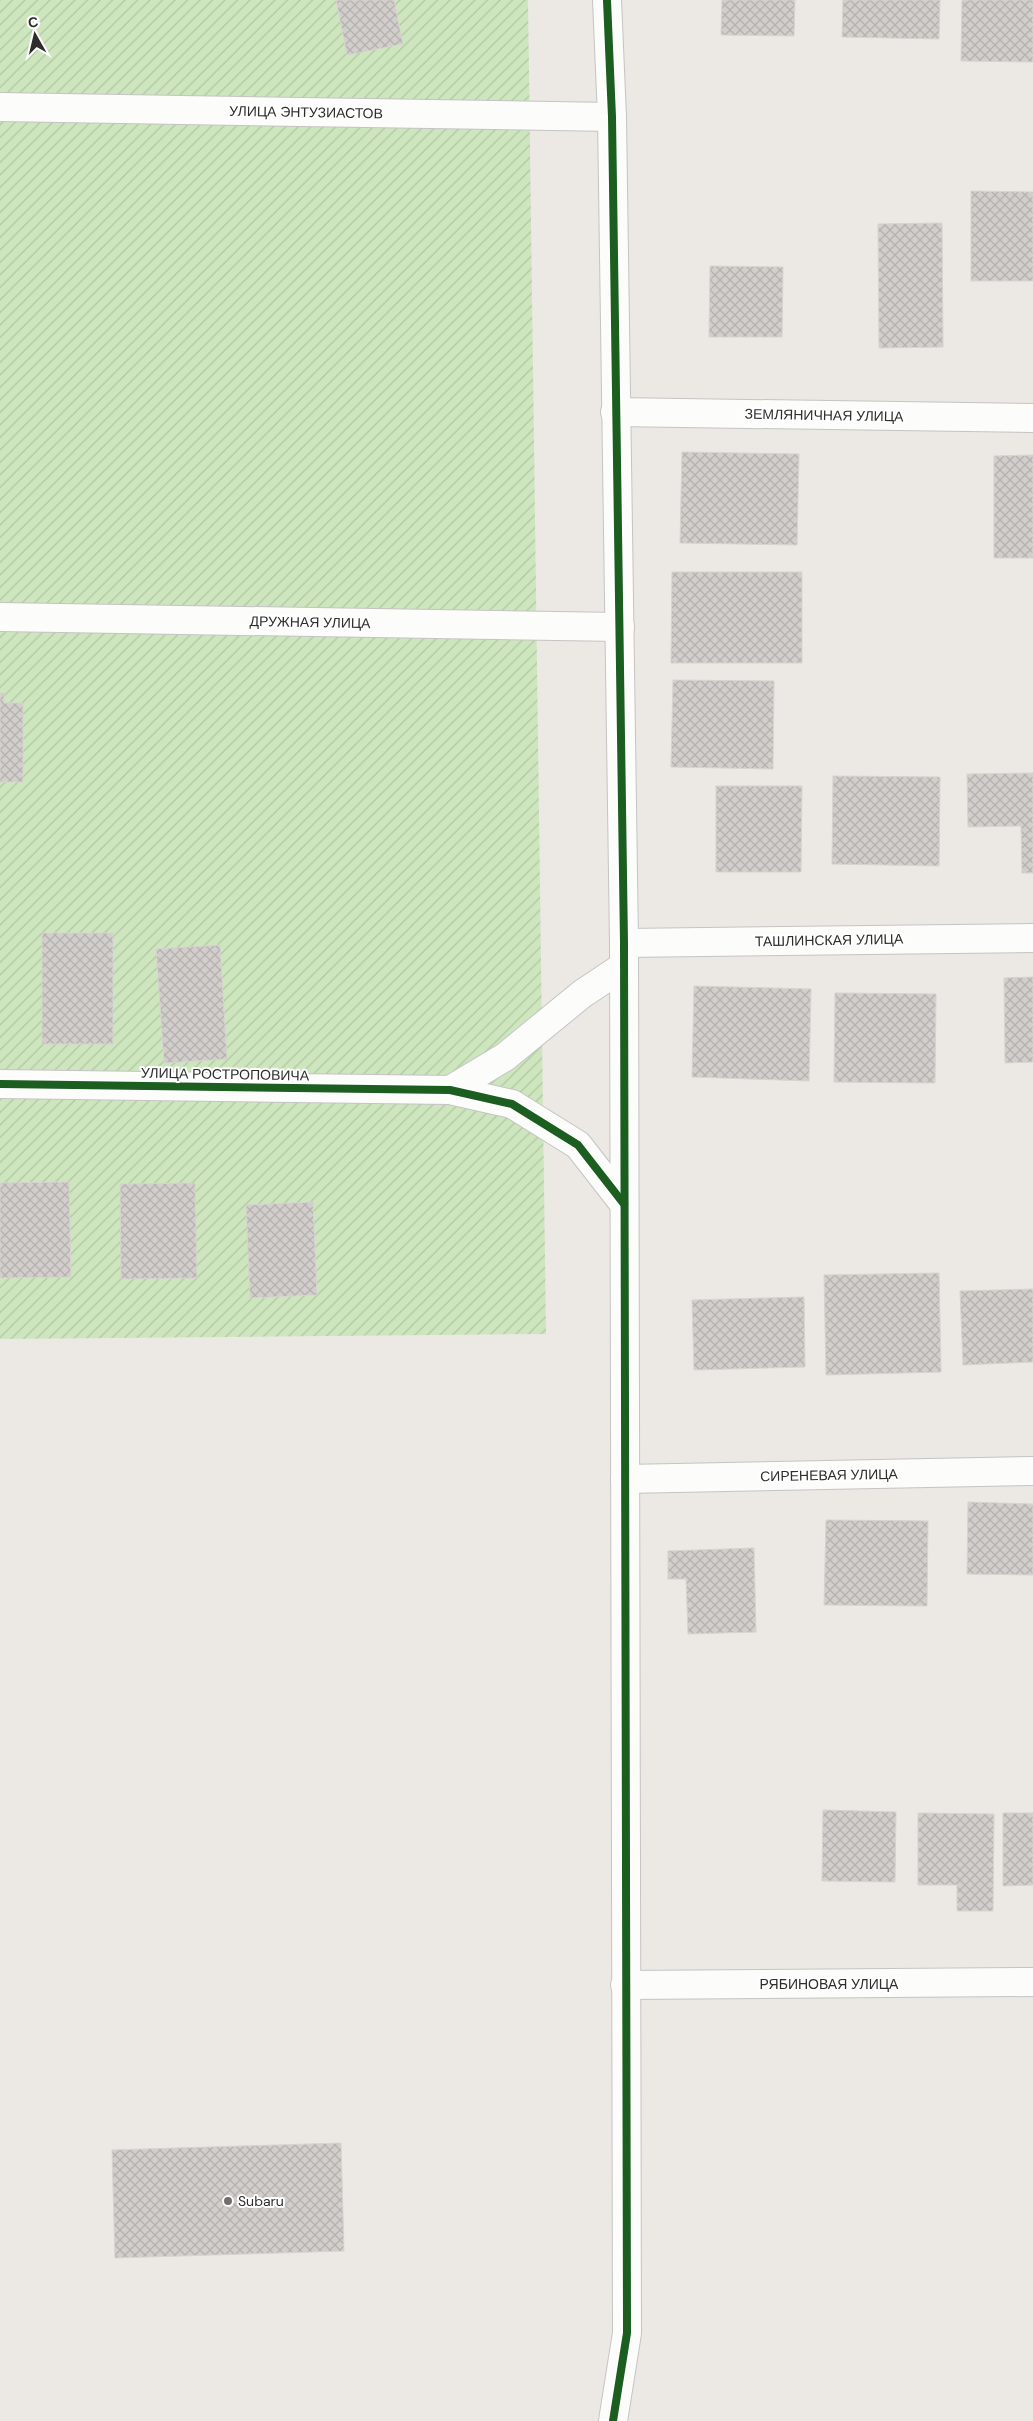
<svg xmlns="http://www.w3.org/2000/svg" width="1033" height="2421" viewBox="0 0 1033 2421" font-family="'DM Sans',sans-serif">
<defs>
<pattern id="garden-furrows" width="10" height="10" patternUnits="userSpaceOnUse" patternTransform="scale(1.25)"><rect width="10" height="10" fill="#cee6be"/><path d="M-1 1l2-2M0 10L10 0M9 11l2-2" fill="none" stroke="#b1c6a4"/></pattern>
<pattern id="building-cross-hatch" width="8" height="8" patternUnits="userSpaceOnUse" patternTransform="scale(1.25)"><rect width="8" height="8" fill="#d1cecb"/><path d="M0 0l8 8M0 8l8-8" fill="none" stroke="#b4b1af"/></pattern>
</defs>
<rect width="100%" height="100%" fill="#ece8e4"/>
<polygon fill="url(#garden-furrows)" points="0,0 528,0 546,1334 0,1339"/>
<g fill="url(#building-cross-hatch)" stroke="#d7d4d0">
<polygon points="336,0 394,0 403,44 347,55"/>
<polygon points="722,0 795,0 794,36 721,35"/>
<polygon points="843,0 940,0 939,39 842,37"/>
<polygon points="962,0 1033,0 1033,62 961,61"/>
<polygon points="971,191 1033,192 1033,281 971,281"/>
<polygon points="942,223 943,347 879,348 878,224"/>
<polygon points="710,266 783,267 782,337 709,337"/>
<polygon points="682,452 799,454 797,545 680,543"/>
<polygon points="1033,455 1033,558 994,558 994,456"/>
<polygon points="672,572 802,572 802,663 671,663"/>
<polygon points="673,680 774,681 773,769 671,767"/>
<polygon points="0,693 4,693 4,703 23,703 23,782 0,782"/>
<polygon points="1033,773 1033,873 1022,873 1021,826 968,827 967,774"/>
<polygon points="833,776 940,777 939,866 832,864"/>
<polygon points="716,786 802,786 801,872 716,872"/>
<rect x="42" y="933" width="71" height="111"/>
<polygon points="220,945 227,1059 164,1063 156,949"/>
<polygon points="1033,977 1033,1062 1005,1063 1004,978"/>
<polygon points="694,986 811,989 809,1081 692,1077"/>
<polygon points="835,993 936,994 935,1083 834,1082"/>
<polygon points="69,1182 71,1277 0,1278 0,1183"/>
<polygon points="195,1183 197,1278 121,1279 120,1184"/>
<polygon points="313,1202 317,1295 250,1298 246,1205"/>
<polygon points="939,1273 941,1372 826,1375 824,1275"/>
<polygon points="1033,1289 1033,1362 963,1365 960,1291"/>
<polygon points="804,1297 805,1367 694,1370 692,1300"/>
<polygon points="968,1502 1033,1504 1033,1575 967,1574"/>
<polygon points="826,1520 928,1521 927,1606 824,1605"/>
<polygon points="754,1548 756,1632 688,1634 686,1579 668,1579 668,1551"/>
<polygon points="823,1810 896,1812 895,1882 822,1881"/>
<polygon points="918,1813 994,1814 993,1911 957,1911 957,1885 918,1885"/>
<polygon points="1003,1813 1033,1813 1033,1885 1003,1886"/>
<polygon points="341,2143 344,2251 115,2258 112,2150"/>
</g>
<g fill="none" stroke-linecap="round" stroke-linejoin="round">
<g stroke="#c5c4c5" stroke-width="30">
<g id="minor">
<polyline points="607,0 612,117 624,943 627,2333 613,2421"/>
<polyline points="0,107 612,117"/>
<polyline points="615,412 1033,418"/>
<polyline points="0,617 620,627"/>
<polyline points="624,943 1033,938"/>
<polyline points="0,1084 450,1090 512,1104 578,1145 624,1204"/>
<polyline points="450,1090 505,1057 582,994 624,966"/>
<polyline points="625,1479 1033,1471"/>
<polyline points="625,1985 1033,1982"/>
</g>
</g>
<use href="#minor" stroke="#fcfcfb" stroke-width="28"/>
<g stroke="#fff" stroke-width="11">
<g id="cycleway">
<polyline points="607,0 612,117 624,943 627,2333 613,2421"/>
<polyline points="0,1084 450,1090 512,1104 578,1145 624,1204"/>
</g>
</g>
<use href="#cycleway" stroke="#1b5e20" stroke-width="8"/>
</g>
<circle fill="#706f6e" stroke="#fff" stroke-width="2" cx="228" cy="2201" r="5"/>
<g text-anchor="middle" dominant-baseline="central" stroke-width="4" stroke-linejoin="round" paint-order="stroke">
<g font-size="14" fill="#2e2e2e" stroke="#fff">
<text transform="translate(306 112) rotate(1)">УЛИЦА ЭНТУЗИАСТОВ</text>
<text transform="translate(824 415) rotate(1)">ЗЕМЛЯНИЧНАЯ УЛИЦА</text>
<text transform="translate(310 622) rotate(1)">ДРУЖНАЯ УЛИЦА</text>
<text transform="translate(829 940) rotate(-1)">ТАШЛИНСКАЯ УЛИЦА</text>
<text transform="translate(225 1074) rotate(1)">УЛИЦА РОСТРОПОВИЧА</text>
<text transform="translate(829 1475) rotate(-1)">СИРЕНЕВАЯ УЛИЦА</text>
<text x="829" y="1984">РЯБИНОВАЯ УЛИЦА</text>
</g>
<g font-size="14" fill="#2e2e2e" stroke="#fff" text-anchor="start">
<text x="238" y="2201">Subaru</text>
</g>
</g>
<g transform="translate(35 35) rotate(352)" stroke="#ffffff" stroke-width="4" paint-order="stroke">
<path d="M0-4L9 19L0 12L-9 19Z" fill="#2e2e2e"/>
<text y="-8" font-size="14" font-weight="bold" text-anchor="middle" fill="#2e2e2e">С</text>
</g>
</svg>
